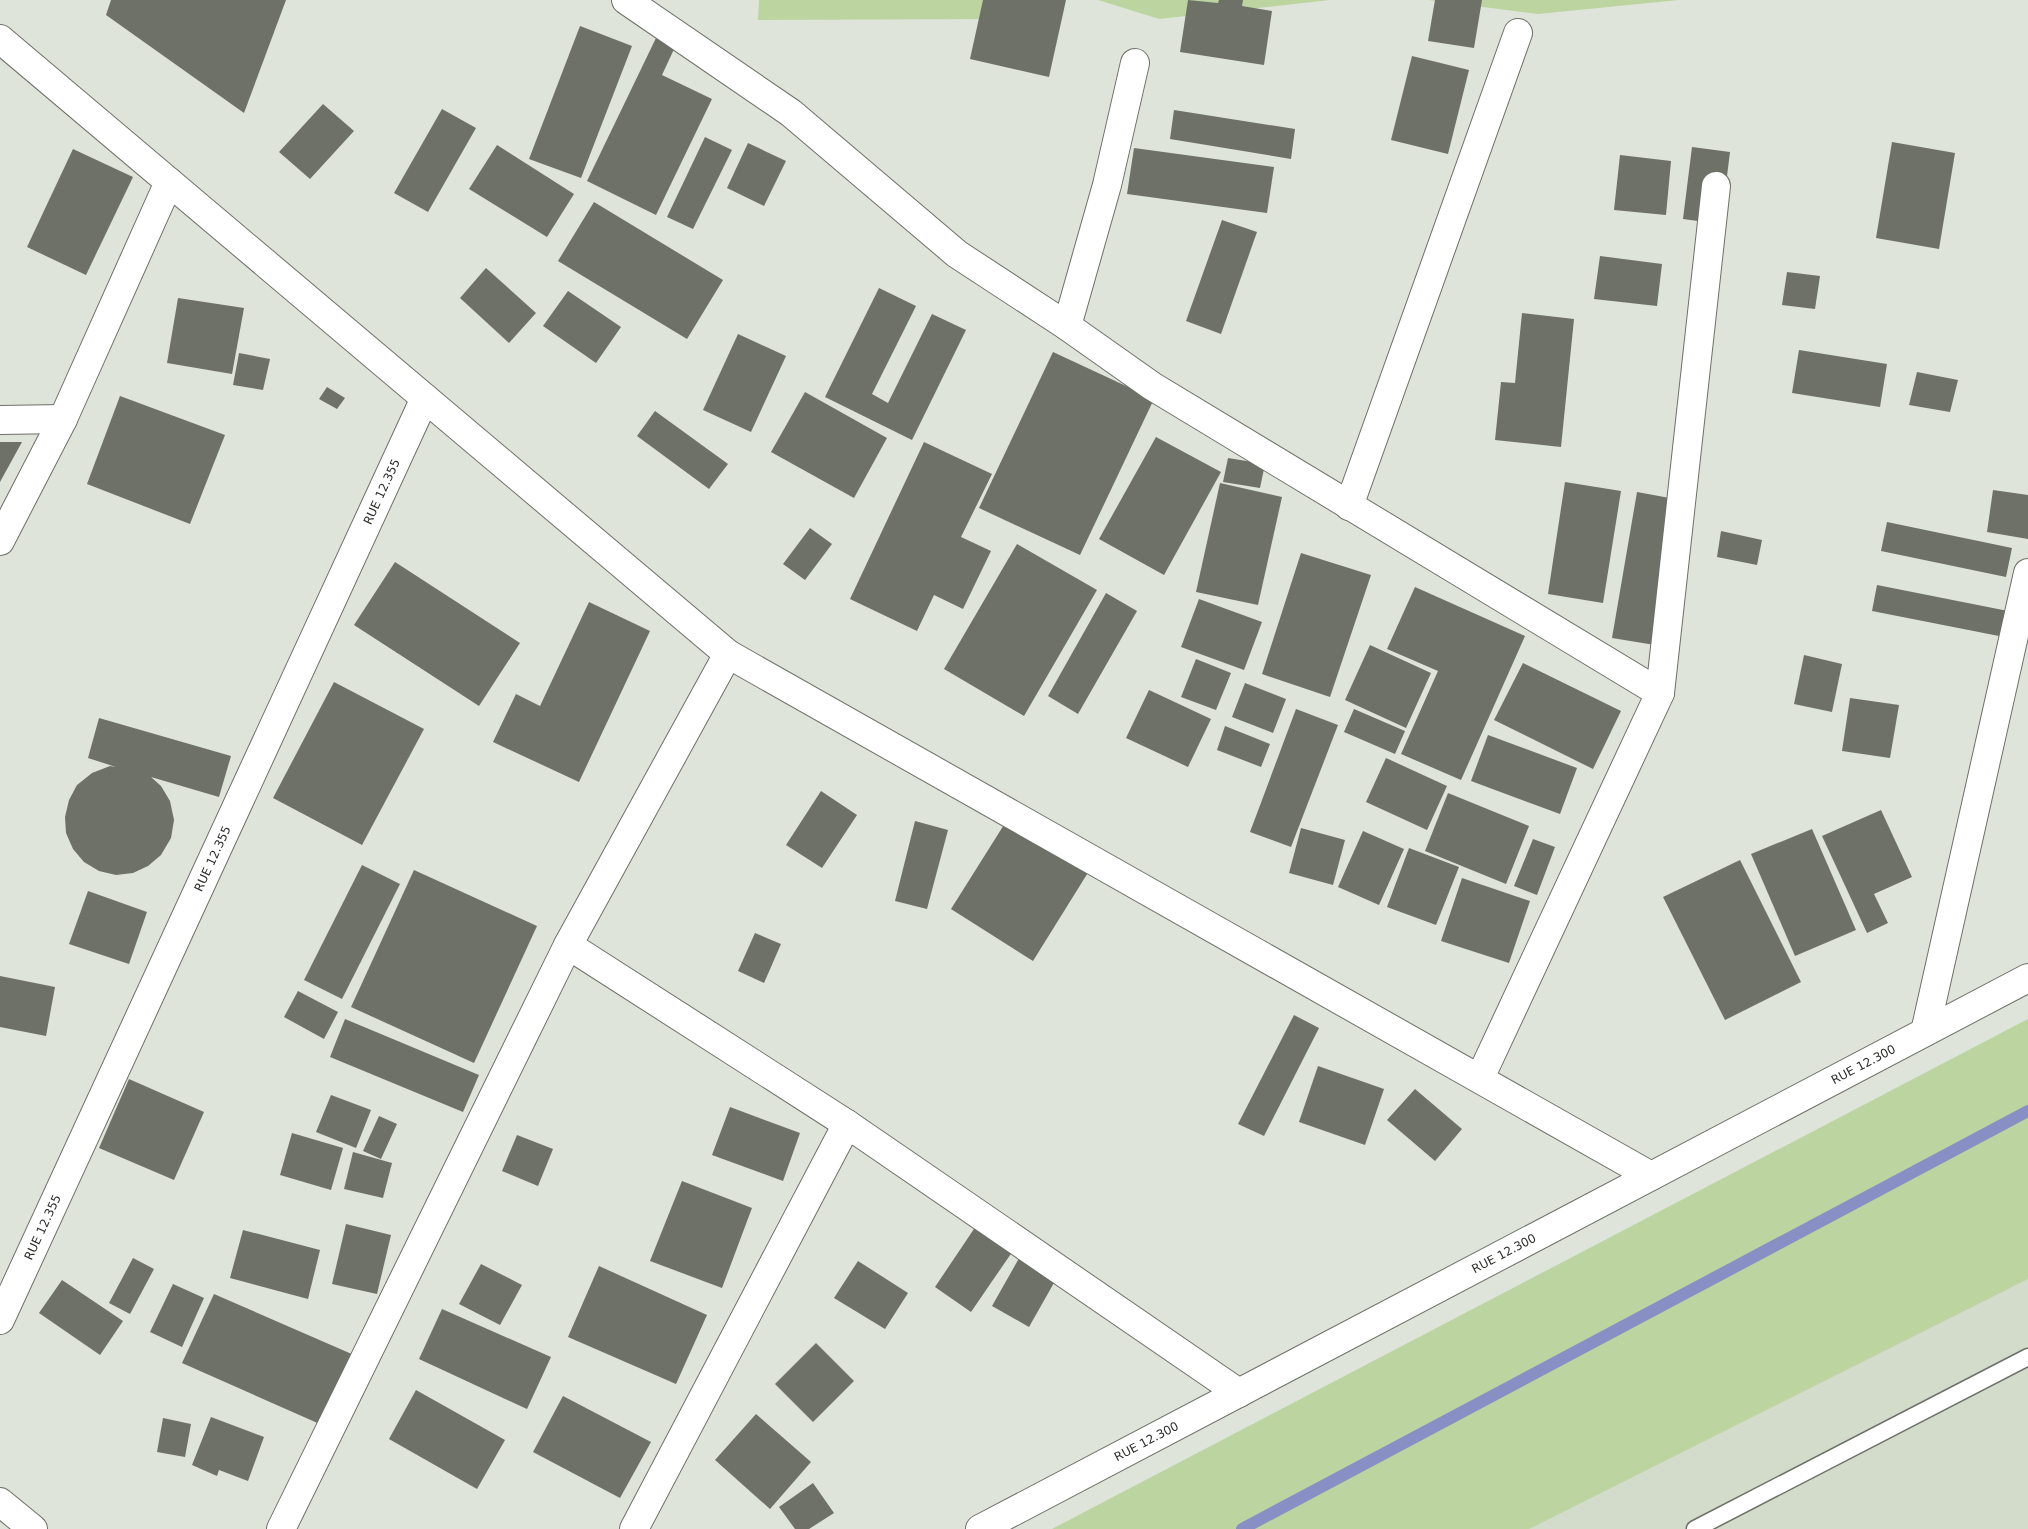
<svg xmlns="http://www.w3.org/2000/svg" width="2028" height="1529" viewBox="0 0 2028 1529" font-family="'DejaVu Sans',sans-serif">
<rect width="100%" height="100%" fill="#dfe4da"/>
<polygon fill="#d3dbca" points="2028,1019 2028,1529 1052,1529"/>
<g fill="#bcd5a0">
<polygon points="759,0 1008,0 1003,19 758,20"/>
<polygon points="1098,0 1330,0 1159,19"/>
<polygon points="1428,0 1679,0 1538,14"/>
<polygon points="2028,1019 2028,1279 1529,1529 1052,1529"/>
</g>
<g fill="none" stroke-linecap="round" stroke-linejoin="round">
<polyline stroke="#888fc5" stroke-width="12" points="1242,1529 2028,1111"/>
</g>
<g fill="#6d7168">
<polygon points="111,0 286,0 244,113 106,15"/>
<polygon points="983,0 1066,0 1049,77 970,59"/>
<polygon points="1188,0 1218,3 1219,0 1243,0 1242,6 1272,11 1264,65 1180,52"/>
<polygon points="1435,0 1482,0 1474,48 1428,41"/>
<polygon points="580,26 632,46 581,178 529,159"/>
<polygon points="656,38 675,47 662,75 712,99 656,215 587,181"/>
<polygon points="1412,56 1469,70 1448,154 1391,140"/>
<polygon points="323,104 354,131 310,179 279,152"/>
<polygon points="442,109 476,128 428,212 394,193"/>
<polygon points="1174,110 1295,129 1291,159 1170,139"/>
<polygon points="705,137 732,150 693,229 667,217"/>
<polygon points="1892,142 1955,153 1939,249 1876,238"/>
<polygon points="748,143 786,161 764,206 727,188"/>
<polygon points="497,145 574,194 547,237 469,189"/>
<polygon points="1692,147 1730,152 1721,224 1683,219"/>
<polygon points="1134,148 1274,167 1267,213 1127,194"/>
<polygon points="73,149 133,177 86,275 27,247"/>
<polygon points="1620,155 1671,161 1666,215 1614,210"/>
<polygon points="594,202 723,280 687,339 558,261"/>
<polygon points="1222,220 1257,232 1221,334 1186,321"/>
<polygon points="1600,256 1662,264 1657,306 1594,299"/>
<polygon points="486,268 536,313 509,343 460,298"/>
<polygon points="1787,272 1820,276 1815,309 1782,305"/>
<polygon points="879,288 916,306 872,394 888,403 932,314 966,330 912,440 825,397"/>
<polygon points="568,291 621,327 596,363 543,326"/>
<polygon points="178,298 244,308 232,374 167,363"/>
<polygon points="1522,313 1574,319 1561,447 1495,440 1501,382 1515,383"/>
<polygon points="738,334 786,356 751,432 703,410"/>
<polygon points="1799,350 1887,364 1880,407 1792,393"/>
<polygon points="1053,352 1154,399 1080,555 979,508"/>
<polygon points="239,353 270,359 263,390 233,385"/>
<polygon points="1917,372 1958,380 1950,412 1909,405"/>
<polygon points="327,387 345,398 337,409 319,399"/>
<polygon points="805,392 887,438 854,498 771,452"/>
<polygon points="120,396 225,435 190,524 87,484"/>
<polygon points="655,411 728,464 709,489 637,436"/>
<polygon points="1156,437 1221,472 1164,575 1099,539"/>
<polygon points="0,442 22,442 0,482"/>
<polygon points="924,442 992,474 961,537 991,551 963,609 934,595 917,631 850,599"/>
<polygon points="1228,458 1265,464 1260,488 1223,482"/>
<polygon points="1565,482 1621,491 1603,603 1548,594"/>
<polygon points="1220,483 1282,497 1258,605 1196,592"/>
<polygon points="1993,490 2028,495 2028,539 1987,532"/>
<polygon points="1637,492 1686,501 1661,646 1612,638"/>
<polygon points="1887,522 2012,548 2006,577 1881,551"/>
<polygon points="810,528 832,544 805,580 783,564"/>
<polygon points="1721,531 1762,540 1757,565 1717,557"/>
<polygon points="1017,544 1097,590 1024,716 944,669"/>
<polygon points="1301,553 1371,575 1330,697 1262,674"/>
<polygon points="395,562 520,643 479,706 354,625"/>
<polygon points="1877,585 2008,611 2004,637 1872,611"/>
<polygon points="1415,587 1525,636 1461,780 1401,754 1438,671 1387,649"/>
<polygon points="1106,593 1137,611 1078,714 1048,696"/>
<polygon points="1199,599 1262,622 1244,670 1181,647"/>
<polygon points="589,602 650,631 579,782 493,742 516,694 540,706"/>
<polygon points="1370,645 1431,673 1406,728 1345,700"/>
<polygon points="1804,655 1842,664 1832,712 1794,704"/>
<polygon points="1196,659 1231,673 1216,710 1181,697"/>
<polygon points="1523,663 1621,711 1593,769 1494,720"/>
<polygon points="334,682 424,729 362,845 273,798"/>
<polygon points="1245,683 1286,699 1273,733 1232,717"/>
<polygon points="1149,690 1211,719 1188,767 1126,738"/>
<polygon points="1850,698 1899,705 1890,758 1842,751"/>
<polygon points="1296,709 1338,725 1291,847 1250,832"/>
<polygon points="1354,709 1405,731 1395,754 1344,732"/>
<polygon points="99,718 231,756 219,797 151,777 161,786 170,801 174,820 171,838 161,855 148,866 133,873 116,875 99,871 84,862 73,849 66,833 65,817 69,800 77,785 92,773 110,766 116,767 88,758"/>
<polygon points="1225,726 1270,744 1261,767 1217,750"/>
<polygon points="1488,735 1577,768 1560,814 1471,781"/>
<polygon points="1386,758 1447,786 1427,830 1366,802"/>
<polygon points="821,791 857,815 822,868 786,845"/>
<polygon points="1448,793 1529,826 1506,884 1425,851"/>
<polygon points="1881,810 1912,877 1874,894 1888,923 1867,933 1822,836"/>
<polygon points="1007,820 1089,871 1033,961 951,909"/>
<polygon points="915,821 948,830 927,909 895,901"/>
<polygon points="1301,828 1345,840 1333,885 1289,873"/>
<polygon points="1812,829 1856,930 1795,956 1751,854"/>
<polygon points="1363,831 1404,849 1379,905 1338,887"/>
<polygon points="1533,839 1555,847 1537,895 1514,886"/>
<polygon points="1409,848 1459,867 1436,925 1387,907"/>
<polygon points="1740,860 1801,982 1725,1020 1663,897"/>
<polygon points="362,865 400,884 342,999 304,980"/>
<polygon points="414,870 537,926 474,1063 351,1007"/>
<polygon points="1462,878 1530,901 1509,963 1441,941"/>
<polygon points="88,891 147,912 129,964 69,944"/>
<polygon points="755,933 781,944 764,983 738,971"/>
<polygon points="0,976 55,987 46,1036 0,1027"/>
<polygon points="298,991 338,1012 324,1039 284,1017"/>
<polygon points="1294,1015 1319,1028 1264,1136 1238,1124"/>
<polygon points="345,1019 479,1075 463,1112 330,1057"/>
<polygon points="1318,1066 1384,1089 1365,1145 1299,1122"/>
<polygon points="129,1079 204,1112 174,1180 99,1148"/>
<polygon points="1415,1089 1462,1129 1435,1161 1387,1120"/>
<polygon points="331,1095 371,1110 356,1148 316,1132"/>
<polygon points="730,1107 800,1133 783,1181 712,1155"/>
<polygon points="379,1116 397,1124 381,1159 363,1151"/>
<polygon points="292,1133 343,1148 331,1190 280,1175"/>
<polygon points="517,1135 553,1149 538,1186 502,1171"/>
<polygon points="353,1152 392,1163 383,1198 344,1189"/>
<polygon points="682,1181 752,1208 722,1288 650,1261"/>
<polygon points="982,1217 1019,1242 971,1312 935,1287"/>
<polygon points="346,1224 391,1235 377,1294 332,1284"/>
<polygon points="243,1230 320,1250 308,1299 230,1278"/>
<polygon points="1022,1253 1059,1274 1029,1327 992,1306"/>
<polygon points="133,1258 154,1269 130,1314 109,1303"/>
<polygon points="858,1261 908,1293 885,1329 834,1298"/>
<polygon points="481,1264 522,1285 500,1325 459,1304"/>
<polygon points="599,1266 707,1315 676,1384 568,1337"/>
<polygon points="62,1280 123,1321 100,1355 39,1313"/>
<polygon points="173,1284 204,1298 182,1347 150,1332"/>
<polygon points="214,1294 354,1355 322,1425 182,1363"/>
<polygon points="442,1309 551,1357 527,1409 419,1359"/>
<polygon points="816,1343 854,1381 813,1422 775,1384"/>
<polygon points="416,1390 505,1440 477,1489 389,1439"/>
<polygon points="563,1396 651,1442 620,1498 533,1452"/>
<polygon points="756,1414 811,1462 770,1509 715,1460"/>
<polygon points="211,1417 264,1437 248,1481 219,1470 217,1476 192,1465"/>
<polygon points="163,1418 191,1424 185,1457 157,1452"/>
<polygon points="813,1483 834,1513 809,1529 795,1529 779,1507"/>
</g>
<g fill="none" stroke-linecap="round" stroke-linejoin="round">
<g stroke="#6c7168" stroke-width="19">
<polyline id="service" points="1695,1529 2028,1357"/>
</g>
<g stroke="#6c7168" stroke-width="30">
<g id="minor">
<polyline points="626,0 791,113 957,254 1067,326 1152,386 1660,693"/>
<polyline points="1067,326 1107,185 1135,63"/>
<polyline points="0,420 63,419"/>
<polyline points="1349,506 1518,33"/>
<polyline points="0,541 63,419 169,182"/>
<polyline points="568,945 847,1124 1239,1393"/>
<polyline points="1925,1032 2028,573"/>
<polyline points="1480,1078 1660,693 1716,186"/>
<path id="s1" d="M0,1320L425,398"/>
<polyline points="0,1502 33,1529"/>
<polyline points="281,1529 568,945 728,654"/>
<polyline points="634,1529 847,1124"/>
</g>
</g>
<g stroke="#6c7168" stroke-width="30">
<g id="tertiary">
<polyline points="0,39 728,654 1651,1176"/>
<path id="s2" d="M980,1529L2028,978"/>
</g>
</g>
<use href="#service" stroke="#fff" stroke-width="16"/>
<use href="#minor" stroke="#fff" stroke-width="28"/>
<use href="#tertiary" stroke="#fff" stroke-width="28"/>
</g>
<g text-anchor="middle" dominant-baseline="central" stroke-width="5" stroke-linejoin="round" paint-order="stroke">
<g font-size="12" fill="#2c2e2a" stroke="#dfe4da">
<text stroke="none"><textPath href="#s1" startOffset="912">RUE 12.355</textPath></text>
<text stroke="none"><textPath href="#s1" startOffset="508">RUE 12.355</textPath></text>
<text stroke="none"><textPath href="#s2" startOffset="998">RUE 12.300</textPath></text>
<text stroke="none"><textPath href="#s1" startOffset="102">RUE 12.355</textPath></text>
<text stroke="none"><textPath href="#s2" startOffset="592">RUE 12.300</textPath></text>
<text stroke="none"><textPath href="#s2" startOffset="188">RUE 12.300</textPath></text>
</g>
</g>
</svg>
